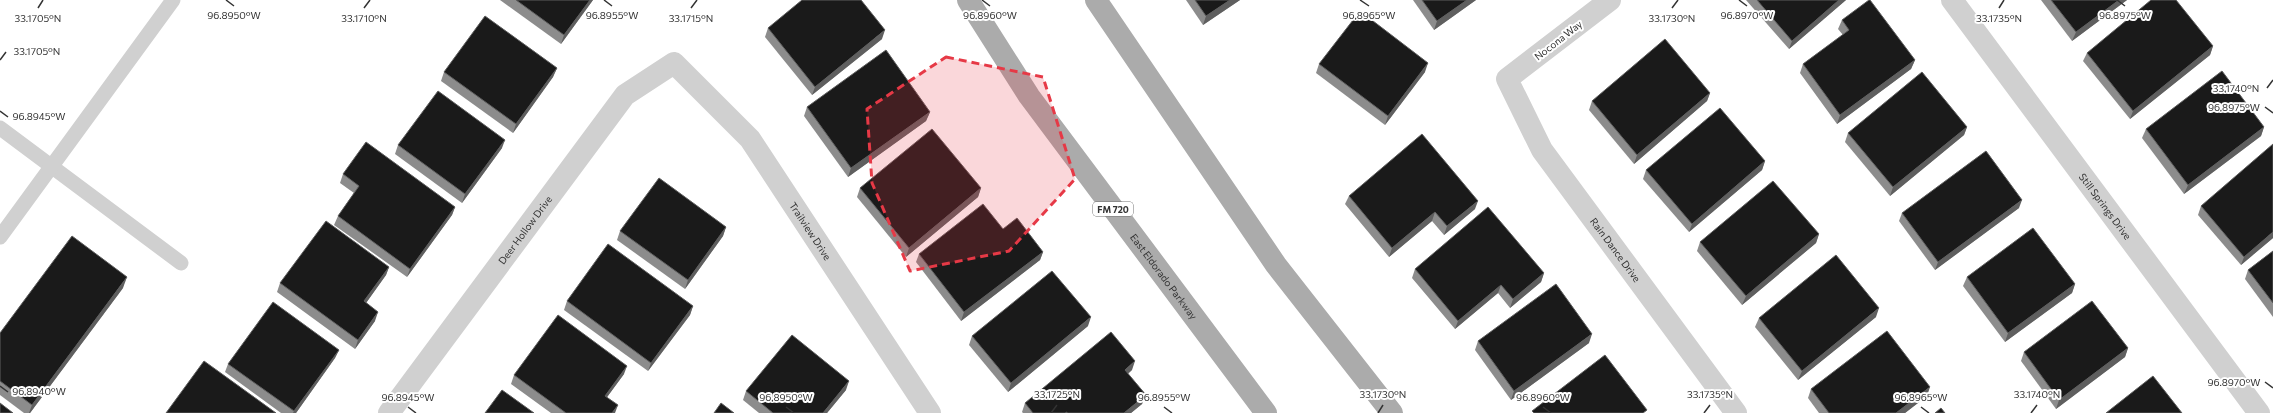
<svg xmlns="http://www.w3.org/2000/svg" width="2273" height="413" viewBox="0 0 2273 413" font-family="Commissioner,sans-serif">
<rect width="100%" height="100%" fill="#fff"/>
<g fill="none" stroke-linecap="round" stroke-linejoin="round">
<g stroke="#d0d0d0" stroke-width="15">
<polyline points="0,128 181,263"/>
<polyline points="0,237 173,0"/>
</g>
<g stroke="#d0d0d0" stroke-width="22">
<path id="s1" d="M1610,0L1507,79L1542,150L1736,413"/>
<path id="s2" d="M1952,0L2259,413"/>
<path id="s3" d="M389,413L625,95L674,63L750,139L930,413"/>
</g>
<g stroke="#ababab" stroke-width="22">
<path id="s4" d="M968,0L1029,96L1266,413"/>
<polyline points="1096,0 1276,265 1392,413"/>
</g>
</g>
<g fill="#8c8c8c">
<polygon points="500,0 593,0 561,44"/>
<polygon points="1186,0 1240,0 1203,25"/>
<polygon points="1413,0 1476,0 1434,30"/>
<polygon points="1746,0 1846,0 1789,49"/>
<polygon points="2041,0 2127,0 2072,41"/>
<polygon points="1842,20 1915,60 1911,69 1837,124 1800,73 1803,64 1843,35 1838,29"/>
<polygon points="768,28 882,39 812,95 765,37"/>
<polygon points="2213,46 2210,55 2130,119 2083,61 2087,53"/>
<polygon points="1319,64 1425,72 1385,125 1316,73"/>
<polygon points="557,68 553,77 513,133 441,81 444,72"/>
<polygon points="1710,93 1707,101 1634,164 1589,110 1592,101"/>
<polygon points="807,107 930,112 926,121 848,177 804,116"/>
<polygon points="1967,127 1964,135 1890,196 1845,142 1848,133"/>
<polygon points="2264,127 2261,136 2184,194 2142,138 2146,129"/>
<polygon points="398,145 502,148 462,203 395,154"/>
<polygon points="1765,161 1762,170 1689,232 1643,179 1646,170"/>
<polygon points="343,174 455,207 452,215 407,277 334,225 338,216 354,193 340,183"/>
<polygon points="860,188 981,188 978,197 906,257 857,197"/>
<polygon points="1349,196 1475,209 1444,235 1432,221 1389,257 1345,204"/>
<polygon points="2201,206 2273,238 2241,265 2198,215"/>
<polygon points="2019,208 1935,270 1899,221 1902,213"/>
<polygon points="726,227 723,236 685,289 617,240 620,231"/>
<polygon points="1003,229 1043,252 1040,260 961,321 916,262 919,254"/>
<polygon points="1819,234 1816,243 1742,305 1697,251 1700,242"/>
<polygon points="2273,251 2273,317 2245,279 2248,270"/>
<polygon points="389,267 386,275 366,303 375,321 355,349 277,292 280,283"/>
<polygon points="1415,269 1544,273 1541,282 1510,308 1498,293 1455,329 1412,278"/>
<polygon points="1967,277 2075,284 2072,293 2005,342 1963,286"/>
<polygon points="123,288 30,413 24,413 0,395 0,333"/>
<polygon points="567,301 693,306 690,315 648,371 564,310"/>
<polygon points="1876,317 1798,380 1755,327 1759,318"/>
<polygon points="1088,326 1008,392 969,345 972,336"/>
<polygon points="1478,341 1589,343 1511,400 1475,350"/>
<polygon points="2128,348 2125,357 2056,409 2021,361 2024,352"/>
<polygon points="339,350 335,358 296,413 281,413 225,372 228,364"/>
<polygon points="1132,370 1128,374 1146,395 1142,404 1131,413 1023,413 1022,412 1025,403"/>
<polygon points="624,374 607,397 615,413 551,413 511,384 514,375"/>
<polygon points="1811,389 1927,396 1905,413 1819,413 1808,398"/>
<polygon points="846,390 827,413 759,413 743,400 746,391"/>
</g>
<g fill="#5f5f5f">
<polygon points="590,0 593,0 561,44 564,35"/>
<polygon points="1230,0 1240,0 1203,25 1206,16"/>
<polygon points="1467,0 1476,0 1434,30 1437,21"/>
<polygon points="1839,0 1846,0 1789,49 1792,41"/>
<polygon points="2119,0 2127,0 2072,41 2076,32"/>
<polygon points="885,30 882,39 812,95 815,87"/>
<polygon points="2213,46 2210,55 2130,119 2133,111"/>
<polygon points="1915,60 1911,69 1837,124 1840,115"/>
<polygon points="1428,63 1425,72 1385,125 1388,116"/>
<polygon points="557,68 553,77 513,133 516,124"/>
<polygon points="1710,93 1707,101 1634,164 1637,155"/>
<polygon points="930,112 926,121 848,177 851,168"/>
<polygon points="1967,127 1964,135 1890,196 1893,187"/>
<polygon points="2264,127 2261,136 2184,194 2188,185"/>
<polygon points="505,140 502,148 462,203 465,194"/>
<polygon points="1765,161 1762,170 1689,232 1692,224"/>
<polygon points="981,188 978,197 906,257 909,248"/>
<polygon points="2022,200 2019,208 1935,270 1938,262"/>
<polygon points="1478,201 1475,209 1444,235 1447,226"/>
<polygon points="455,207 452,215 407,277 410,269"/>
<polygon points="1435,212 1432,221 1389,257 1392,248"/>
<polygon points="726,227 723,236 685,289 688,280"/>
<polygon points="2273,232 2273,238 2241,265 2244,257"/>
<polygon points="1819,234 1816,243 1742,305 1746,296"/>
<polygon points="1043,252 1040,260 961,321 964,312"/>
<polygon points="389,267 386,275 361,310 364,301"/>
<polygon points="1544,273 1541,282 1510,308 1513,299"/>
<polygon points="127,277 123,288 30,413 29,413 32,405"/>
<polygon points="2075,284 2072,293 2005,342 2008,333"/>
<polygon points="1501,285 1498,293 1455,329 1458,321"/>
<polygon points="693,306 690,315 648,371 651,363"/>
<polygon points="1879,308 1876,317 1798,380 1802,371"/>
<polygon points="378,312 375,321 355,349 358,340"/>
<polygon points="1091,317 1088,326 1008,392 1011,383"/>
<polygon points="1592,334 1589,343 1511,400 1514,391"/>
<polygon points="2128,348 2125,357 2056,409 2059,400"/>
<polygon points="339,350 335,358 296,413 293,413 294,411"/>
<polygon points="1135,361 1132,370 1121,379 1125,370"/>
<polygon points="627,366 624,374 602,404 605,396"/>
<polygon points="849,381 846,390 827,413 823,413"/>
<polygon points="1930,387 1927,396 1905,413 1896,413"/>
<polygon points="1146,395 1142,404 1131,413 1124,413"/>
<polygon points="618,405 615,413 612,413"/>
</g>
<g fill="#1a1a1a" stroke="#5f5f5f">
<polygon points="516,0 590,0 564,35"/>
<polygon points="802,0 861,0 885,30 815,87 768,28"/>
<polygon points="1195,0 1230,0 1206,16"/>
<polygon points="1422,0 1467,0 1437,21"/>
<polygon points="1757,0 1839,0 1792,41"/>
<polygon points="1869,0 1870,0 1915,60 1840,115 1803,64 1849,30 1842,20"/>
<polygon points="2051,0 2119,0 2076,32"/>
<polygon points="2151,0 2176,0 2213,46 2133,111 2087,53"/>
<polygon points="1360,11 1428,63 1388,116 1319,64"/>
<polygon points="485,16 557,68 516,124 444,72"/>
<polygon points="1665,39 1710,93 1637,155 1592,101"/>
<polygon points="886,50 930,112 851,168 807,107"/>
<polygon points="2222,71 2264,127 2188,185 2146,129"/>
<polygon points="1922,72 1967,127 1893,187 1848,133"/>
<polygon points="438,91 505,140 465,194 398,145"/>
<polygon points="1720,108 1765,161 1692,224 1646,170"/>
<polygon points="932,129 981,188 909,248 860,188"/>
<polygon points="1422,134 1478,201 1447,226 1435,212 1392,248 1349,196"/>
<polygon points="366,142 455,207 410,269 338,216 359,186 343,174"/>
<polygon points="2273,144 2273,232 2244,257 2201,206"/>
<polygon points="1986,151 2022,200 1938,262 1902,213"/>
<polygon points="659,178 726,227 688,280 620,231"/>
<polygon points="1773,181 1819,234 1746,296 1700,242"/>
<polygon points="983,204 1003,229 1017,218 1043,252 964,312 919,254"/>
<polygon points="1488,207 1544,273 1513,299 1501,285 1458,321 1415,269"/>
<polygon points="326,221 389,267 364,301 378,312 358,340 280,283"/>
<polygon points="2033,228 2075,284 2008,333 1967,277"/>
<polygon points="72,236 127,277 32,405 0,381 0,333"/>
<polygon points="608,244 693,306 651,363 567,301"/>
<polygon points="2273,251 2273,303 2248,270"/>
<polygon points="1836,255 1879,308 1802,371 1759,318"/>
<polygon points="1052,271 1091,317 1011,383 972,336"/>
<polygon points="1556,284 1592,334 1514,391 1478,341"/>
<polygon points="2092,301 2128,348 2059,400 2024,352"/>
<polygon points="273,302 339,350 294,411 228,364"/>
<polygon points="558,315 627,366 605,396 618,405 612,413 566,413 514,375"/>
<polygon points="1887,331 1930,387 1896,413 1829,413 1811,389"/>
<polygon points="1111,332 1135,361 1125,370 1146,395 1124,413 1067,413 1067,412 1065,413 1033,413 1025,403"/>
<polygon points="792,335 849,381 823,413 773,413 746,391"/>
<polygon points="1605,355 1647,410 1643,413 1534,413 1532,411"/>
<polygon points="204,361 276,413 166,413"/>
<polygon points="2153,376 2182,413 2106,413"/>
<polygon points="502,390 534,413 485,413"/>
<polygon points="0,403 13,413 0,413"/>
<polygon points="721,403 734,413 714,413"/>
<polygon points="1941,408 1945,413 1935,413"/>
</g>
<path fill="#e63946" fill-opacity="0.2" stroke="#e63946" stroke-width="3" stroke-dasharray="8 5" stroke-linejoin="round" d="M946,57L1043,77L1075,179L1009,251L910,271L872,183L867,109Z"/>
<path fill="none" stroke="#333" stroke-width="1.5" d="M226,0L234,6M604,0L612,6M982,0L990,6M1360,0L1369,6M1739,0L1747,6M2117,0L2125,6M38,8L43,0M364,8L370,0M691,8L697,0M1672,8L1678,0M1999,8L2004,0M0,60L6,52M2267,88L2273,80M2265,107L2273,113M0,111L8,117M2265,382L2273,388M0,386L8,392M408,407L416,413M786,407L794,413M1164,407L1172,413M1543,407L1551,413M1921,407L1929,413M1051,413L1057,405M1378,413L1383,405M1704,413L1710,405M2031,413L2037,405"/>
<g text-anchor="middle" dominant-baseline="central" stroke-width="4" stroke-linejoin="round" paint-order="stroke">
<rect fill="#fff" stroke="#707070" stroke-width="1" x="1093" y="202" width="40" height="14" rx="3"/>
<g font-size="9" font-weight="bold" fill="#333">
<text x="1113" y="209">FM 720</text>
</g>
<g font-size="10" fill="#333" stroke="#fff">
<text transform="translate(1558 40) rotate(-38)">Nocona Way</text>
<text stroke="none"><textPath href="#s2" startOffset="257">Still Springs Drive</textPath></text>
<text stroke="none"><textPath href="#s3" startOffset="228">Deer Hollow Drive</textPath></text>
<text stroke="none"><textPath href="#s3" startOffset="672">Trailview Drive</textPath></text>
<text stroke="none"><textPath href="#s1" startOffset="333">Rain Dance Drive</textPath></text>
<text stroke="none"><textPath href="#s4" startOffset="339">East Eldorado Parkway</textPath></text>
</g>
</g>
<g font-size="10" text-anchor="middle" fill="#333" stroke="#fff" stroke-width="4" stroke-linejoin="round" paint-order="stroke">
<text x="234" y="19">96.8950°W</text>
<text x="612" y="19">96.8955°W</text>
<text x="1369" y="19">96.8965°W</text>
<text x="990" y="19">96.8960°W</text>
<text x="1747" y="19">96.8970°W</text>
<text x="2125" y="19">96.8975°W</text>
<text x="38" y="22">33.1705°N</text>
<text x="1999" y="22">33.1735°N</text>
<text x="364" y="22">33.1710°N</text>
<text x="691" y="22">33.1715°N</text>
<text x="1672" y="22">33.1730°N</text>
<text x="37" y="55">33.1705°N</text>
<text x="2236" y="92">33.1740°N</text>
<text x="2234" y="111">96.8975°W</text>
<text x="39" y="120">96.8945°W</text>
<text x="2234" y="386">96.8970°W</text>
<text x="39" y="395">96.8940°W</text>
<text x="1057" y="398">33.1725°N</text>
<text x="1383" y="398">33.1730°N</text>
<text x="1710" y="398">33.1735°N</text>
<text x="2037" y="398">33.1740°N</text>
<text x="408" y="401">96.8945°W</text>
<text x="786" y="401">96.8950°W</text>
<text x="1164" y="401">96.8955°W</text>
<text x="1543" y="401">96.8960°W</text>
<text x="1921" y="401">96.8965°W</text>
</g>
</svg>
